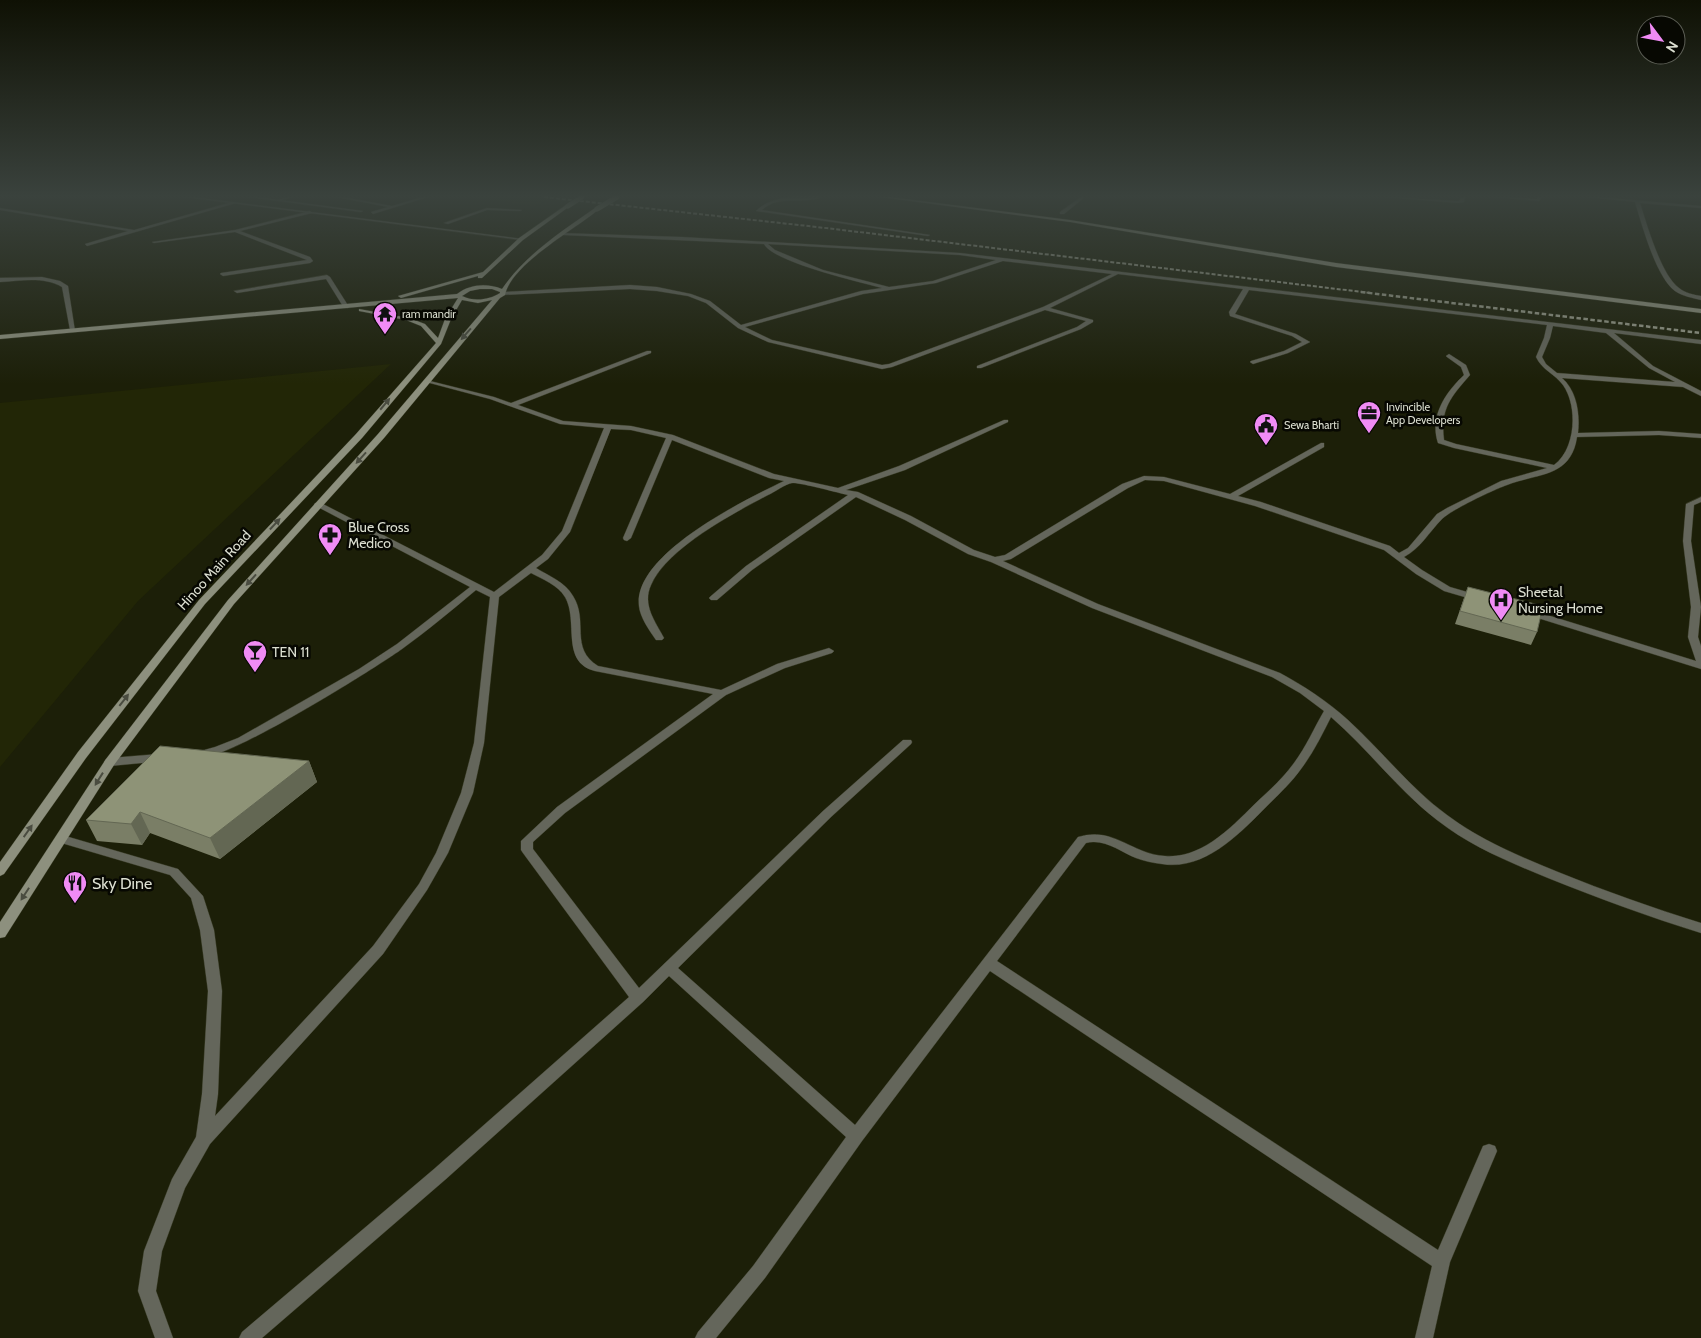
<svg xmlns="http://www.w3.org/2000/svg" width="1701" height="1338" viewBox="0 0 1701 1338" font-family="Cabin,sans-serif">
<rect width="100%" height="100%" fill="#1c1f08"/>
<g fill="#222606">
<polygon points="472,197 552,197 535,206"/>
<polygon points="391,364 138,601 0,767 0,403"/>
</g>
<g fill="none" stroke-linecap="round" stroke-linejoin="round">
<g stroke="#373a24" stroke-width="1">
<g id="minor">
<polygon points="287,197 293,197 279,201 277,200"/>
<polygon points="336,197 344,197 392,206 422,197 428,197 373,214 371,212 388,207"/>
<path d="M822,197C803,205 779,194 762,210L930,235L928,236L756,211C772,195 801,195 822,197Z"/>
<polygon points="1081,197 1085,197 1064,214 1060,214 1060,212"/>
<polygon points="1386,197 1458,201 1460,200 1461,197 1465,197 1464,202 1458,203"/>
<polygon points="1496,197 1537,199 1538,197 1542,197 1539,201"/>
<path d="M1587,197H1600L1701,206V208L1640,203C1647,225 1661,275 1679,288C1685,293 1694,295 1701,296V300C1693,298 1682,296 1675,291C1656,277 1642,225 1635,202Z"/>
<polygon points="232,202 236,203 87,246 85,244 128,231 0,210 0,208 134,230"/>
<polygon points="487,208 522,210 520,211 487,210 448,224 444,223"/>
<polygon points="310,211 312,213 240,231 310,257 313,261 310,263 223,276 220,274 221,273 307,260 235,232 154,243 152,242 235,230"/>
<path d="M561,233L682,237L960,253L1701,340V344L1614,333L1653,366L1701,391V396L1683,387L1562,378C1577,391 1580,414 1578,433L1659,431L1701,434V438L1659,435L1577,437C1571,478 1537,473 1507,485C1493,490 1451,510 1442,519C1429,532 1421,548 1404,557L1422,570L1450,587L1481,596L1483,598L1481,600L1478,601L1444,591L1416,574L1384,550L1255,506L1164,481L1145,480L1128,488L1011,559L1003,561L1098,604L1280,673C1304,686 1327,701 1348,720C1382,751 1410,788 1447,815C1480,840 1519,856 1558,872C1605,891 1653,908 1701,923V933C1649,917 1598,898 1548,878C1509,862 1470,846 1437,820C1398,790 1368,749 1331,717C1322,735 1313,753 1301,769C1291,783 1279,794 1267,806C1240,833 1205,871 1162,864C1153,863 1144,861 1136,858C1121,852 1104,838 1086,843L997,961L1438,1250L1483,1146L1489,1144L1495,1146L1497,1151L1450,1262L1433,1338H1415L1432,1266L990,971L862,1141L765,1278L716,1338H695L698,1332L753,1266L846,1137L669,976L643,1002L446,1179L262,1338H239L242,1332L434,1169L629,997L523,853L521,850V841L557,807L713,694L595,671C560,662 579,621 565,597C558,585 542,579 531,573L499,597L484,743L473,793L448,853L427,890L383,954L210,1144L185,1188L162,1251L156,1291L173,1338H155L138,1291L144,1251L172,1179L196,1137L202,1094L208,991L200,930L191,898L170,875L58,842L56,839L58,836L62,835L178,869L203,896L214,930L222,991L218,1094L215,1116L373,946L419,884L436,853L461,793L474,743L490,597L476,590C452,610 427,631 402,649C374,669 222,764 197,758L195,755L197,752L215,747L238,738L359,669L397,644L470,587L314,505L315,503H321L494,592L542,555L562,531L604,428L560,424L490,399L426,382V380L494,397L511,403L647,351H651V353L518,405L563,421L631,426L673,435L774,474L838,488L899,466L1004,420H1008V422L905,470L846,490L858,492L911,516L974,550L995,557L1005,555L1122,484L1144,476L1164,477L1230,494L1321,443H1324V447L1238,496L1261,502L1390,546L1399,553L1408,548L1437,514L1447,508L1501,481L1547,468L1454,448L1438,443C1429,416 1446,392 1464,375L1461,367L1447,357L1446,356L1449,354L1466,365L1470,375C1451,397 1440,408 1444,440L1456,444L1554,465C1576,449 1578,406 1563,385C1555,374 1542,370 1536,357L1544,338L1547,325L1249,290L1235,314L1296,334L1310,342L1288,353L1253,364L1250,362L1251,361L1284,351L1302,342L1292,336L1230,316L1229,312L1243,289L1118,274L1050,308L1093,320V322L1081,329L981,368H977V366L1077,327L1086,321L1045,310L892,367L882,369L768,342L738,328L706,303L688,296L657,291L630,289L501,295L500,294L503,292L630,285L657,287L691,294L710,301L741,325L861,291L882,288C860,282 773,262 764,244L563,235ZM768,244L960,255L996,260L933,281L889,287L823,270L775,250ZM1003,261L1112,274L1043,307L889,364L882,365L772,340L745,327L863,294L936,283ZM1553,326L1606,333L1649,368L1675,382L1557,373L1546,364L1542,357L1550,338ZM611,429L631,430L666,438L623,538L624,540L627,541L631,538L672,440L769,478L784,481C745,500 633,554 639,606C640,617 649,630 656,640H662L664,638C655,621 642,605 651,585C667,548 734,513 768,495C775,492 785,484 792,483C799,482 839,493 848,495L746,566L711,596L709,598L711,600H717L752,570L856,497L905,520L968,554L991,562L1092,608L1272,677L1300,693L1324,711C1314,728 1306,747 1294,763C1284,777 1272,788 1260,799C1234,824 1204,859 1165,856C1131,854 1114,826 1078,837L855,1125L678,968L831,817L911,744L912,742L911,740H903L823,811L639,988L533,849V842L565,813L726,695L785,668L832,653L834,651L829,648L777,664L721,690L598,666C569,648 589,621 573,596C565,582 549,576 536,568L548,559L570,532Z"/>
<polygon points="327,275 330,277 349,307 348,308 344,308 326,279 237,293 234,291"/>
<path d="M42,277L60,281L68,286L75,331L70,330L62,287C43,276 21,281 0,282V278Z"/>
<polygon points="1701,497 1701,502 1694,505 1691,541 1701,607 1698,637 1701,646 1701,669 1525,614 1523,612 1528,609 1531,610 1696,661 1688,637 1691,607 1683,541 1686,504"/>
<polygon points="159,754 163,755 165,758 163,761 110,766 106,765 104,762 106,759 110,758"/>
</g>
</g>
<g stroke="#373a24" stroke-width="1">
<g id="tertiary">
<polygon points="184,197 194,197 523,239 521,240"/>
<polygon points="248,197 258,197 363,211 361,212"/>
</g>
</g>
<g stroke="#373a24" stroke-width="1">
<g id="secondary">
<polygon points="880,197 890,197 1070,220 1336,263 1701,309 1701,313 1336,267 1070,222"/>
<polygon points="566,205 570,206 523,240 482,278 478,278 478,276 401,298 398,296 483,272 519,238"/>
<path d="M595,208L599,209C576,229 511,264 505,295L500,298L384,438L234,604L114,765L5,937L0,938V922L106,759L228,600L378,434L492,300L478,303L462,300L451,319L441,344L362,438L205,604L86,758L4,874L0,876V862L78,752L199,600L356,434L436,343L421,326L406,320L359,311V309L409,318L425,324L438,338L445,319L458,298L0,339V335L457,294C470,284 487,283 502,289C526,254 561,232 595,208ZM480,289H492L500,292V293C489,300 474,302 462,296L470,291Z"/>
</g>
</g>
<use href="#minor" fill="#64665b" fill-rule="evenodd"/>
<use href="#tertiary" fill="#64665b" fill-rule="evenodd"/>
<use href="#secondary" fill="#8d907e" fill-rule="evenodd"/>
<polyline stroke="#999c8b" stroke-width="2" stroke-dasharray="4 2" stroke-linecap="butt" points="544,197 817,227 1371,293"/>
<polyline stroke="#999c8b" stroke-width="2.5" stroke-dasharray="4.5 2.5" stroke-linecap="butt" points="1361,292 1701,333"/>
<g stroke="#373a24" stroke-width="5.5" stroke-linecap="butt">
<g id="secondary-bridge">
<polyline points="568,206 582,197"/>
<polyline points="597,209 617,197"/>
</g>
</g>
<use href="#secondary-bridge" stroke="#8d907e" stroke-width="5"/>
</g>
<g fill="#7a7e66">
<polygon points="1468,587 1537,632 1531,645 1455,624"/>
<polygon points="309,761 317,782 220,859 150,833 142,845 97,841 86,820"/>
</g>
<g fill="#636753">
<polygon points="309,761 317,782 220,859 210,838"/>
<polygon points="140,812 150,833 142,845 131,824"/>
</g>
<g fill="#8e9377" stroke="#636753">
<polygon points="1468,587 1543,606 1537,632 1460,611"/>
<polygon points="160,746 309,761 210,838 140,812 131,824 86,820"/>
</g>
<defs><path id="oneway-solid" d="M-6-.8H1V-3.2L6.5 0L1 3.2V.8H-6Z" transform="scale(1.25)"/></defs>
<g fill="#4a4c40">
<use href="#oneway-solid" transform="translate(466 334) rotate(131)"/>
<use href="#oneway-solid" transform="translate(385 404) rotate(-50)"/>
<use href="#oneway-solid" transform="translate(361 458) rotate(132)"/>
<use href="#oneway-solid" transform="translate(275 524) rotate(-47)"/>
<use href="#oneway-solid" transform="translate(251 580) rotate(132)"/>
<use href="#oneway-solid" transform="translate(124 700) rotate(-52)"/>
<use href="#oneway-solid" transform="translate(99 779) rotate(122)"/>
<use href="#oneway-solid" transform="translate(28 831) rotate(-55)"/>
<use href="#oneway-solid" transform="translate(25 894) rotate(123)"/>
</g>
<linearGradient id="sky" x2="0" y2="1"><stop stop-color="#0f1104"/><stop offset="0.51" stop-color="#3a423d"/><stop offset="1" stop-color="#3a423d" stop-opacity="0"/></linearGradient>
<rect width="1701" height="384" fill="url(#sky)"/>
<defs>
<g id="temple-pin" transform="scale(1.25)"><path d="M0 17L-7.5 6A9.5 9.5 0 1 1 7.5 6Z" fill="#f08bf5" stroke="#070802"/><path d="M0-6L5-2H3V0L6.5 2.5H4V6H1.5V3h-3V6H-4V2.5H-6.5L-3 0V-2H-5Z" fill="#111"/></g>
<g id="office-pin" transform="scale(1.25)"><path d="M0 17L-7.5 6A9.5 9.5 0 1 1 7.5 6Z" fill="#f08bf5" stroke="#070802"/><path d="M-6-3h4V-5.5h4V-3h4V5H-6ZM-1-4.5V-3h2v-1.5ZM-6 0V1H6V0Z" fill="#111"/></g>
<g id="civic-pin" transform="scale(1.25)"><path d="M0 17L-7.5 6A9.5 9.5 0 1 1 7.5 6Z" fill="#f08bf5" stroke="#070802"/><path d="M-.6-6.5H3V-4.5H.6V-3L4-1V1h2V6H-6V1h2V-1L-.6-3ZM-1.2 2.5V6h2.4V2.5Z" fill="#111"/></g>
<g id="pharmacy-pin" transform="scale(1.25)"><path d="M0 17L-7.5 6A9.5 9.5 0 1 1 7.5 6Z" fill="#f08bf5" stroke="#070802"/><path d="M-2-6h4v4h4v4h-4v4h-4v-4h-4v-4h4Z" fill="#111"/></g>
<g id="hospital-pin" transform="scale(1.25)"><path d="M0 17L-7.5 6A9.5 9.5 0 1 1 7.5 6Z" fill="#f08bf5" stroke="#070802"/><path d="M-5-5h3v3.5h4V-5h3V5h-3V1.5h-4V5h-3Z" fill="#111"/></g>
<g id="bar-pin" transform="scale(1.25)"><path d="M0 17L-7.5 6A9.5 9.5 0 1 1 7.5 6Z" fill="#f08bf5" stroke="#070802"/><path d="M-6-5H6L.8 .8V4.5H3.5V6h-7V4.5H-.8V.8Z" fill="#111"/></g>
<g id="restaurant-pin" transform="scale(1.25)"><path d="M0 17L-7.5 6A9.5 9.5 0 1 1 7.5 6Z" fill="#f08bf5" stroke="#070802"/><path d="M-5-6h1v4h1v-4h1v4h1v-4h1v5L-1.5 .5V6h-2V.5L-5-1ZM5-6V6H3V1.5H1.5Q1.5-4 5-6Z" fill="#111"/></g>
</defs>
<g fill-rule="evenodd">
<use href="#temple-pin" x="385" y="314"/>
<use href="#office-pin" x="1369" y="413"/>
<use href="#civic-pin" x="1266" y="425"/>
<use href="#pharmacy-pin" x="330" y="535"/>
<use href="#hospital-pin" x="1501" y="600"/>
<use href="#bar-pin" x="255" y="652"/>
<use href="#restaurant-pin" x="75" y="883"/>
</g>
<g text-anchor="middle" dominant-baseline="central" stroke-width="5" stroke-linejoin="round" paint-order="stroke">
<g font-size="11" fill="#dcdfd1" stroke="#070802" text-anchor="start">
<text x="402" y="314">ram mandir</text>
<text x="1386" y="407">Invincible<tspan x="1386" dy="13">App Developers</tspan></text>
<text x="1284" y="425">Sewa Bharti</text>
</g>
<g font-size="14" fill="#dcdfd1" stroke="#070802" text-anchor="start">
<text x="348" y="527">Blue Cross<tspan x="348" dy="16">Medico</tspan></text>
<text x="1518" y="592">Sheetal<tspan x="1518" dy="16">Nursing Home</tspan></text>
<text x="272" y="652">TEN 11</text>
</g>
<g font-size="14" fill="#dcdfd1" stroke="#070802">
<text transform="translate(214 570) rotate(-48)">Hinoo Main Road</text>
</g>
<g font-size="16" fill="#dcdfd1" stroke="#070802" text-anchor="start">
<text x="92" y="883">Sky Dine</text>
</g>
</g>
<g transform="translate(1661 40) rotate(122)"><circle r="24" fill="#070802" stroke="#5c5e55"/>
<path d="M0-4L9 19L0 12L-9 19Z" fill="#f08bf5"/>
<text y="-8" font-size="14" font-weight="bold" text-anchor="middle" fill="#dcdfd1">N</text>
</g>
</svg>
